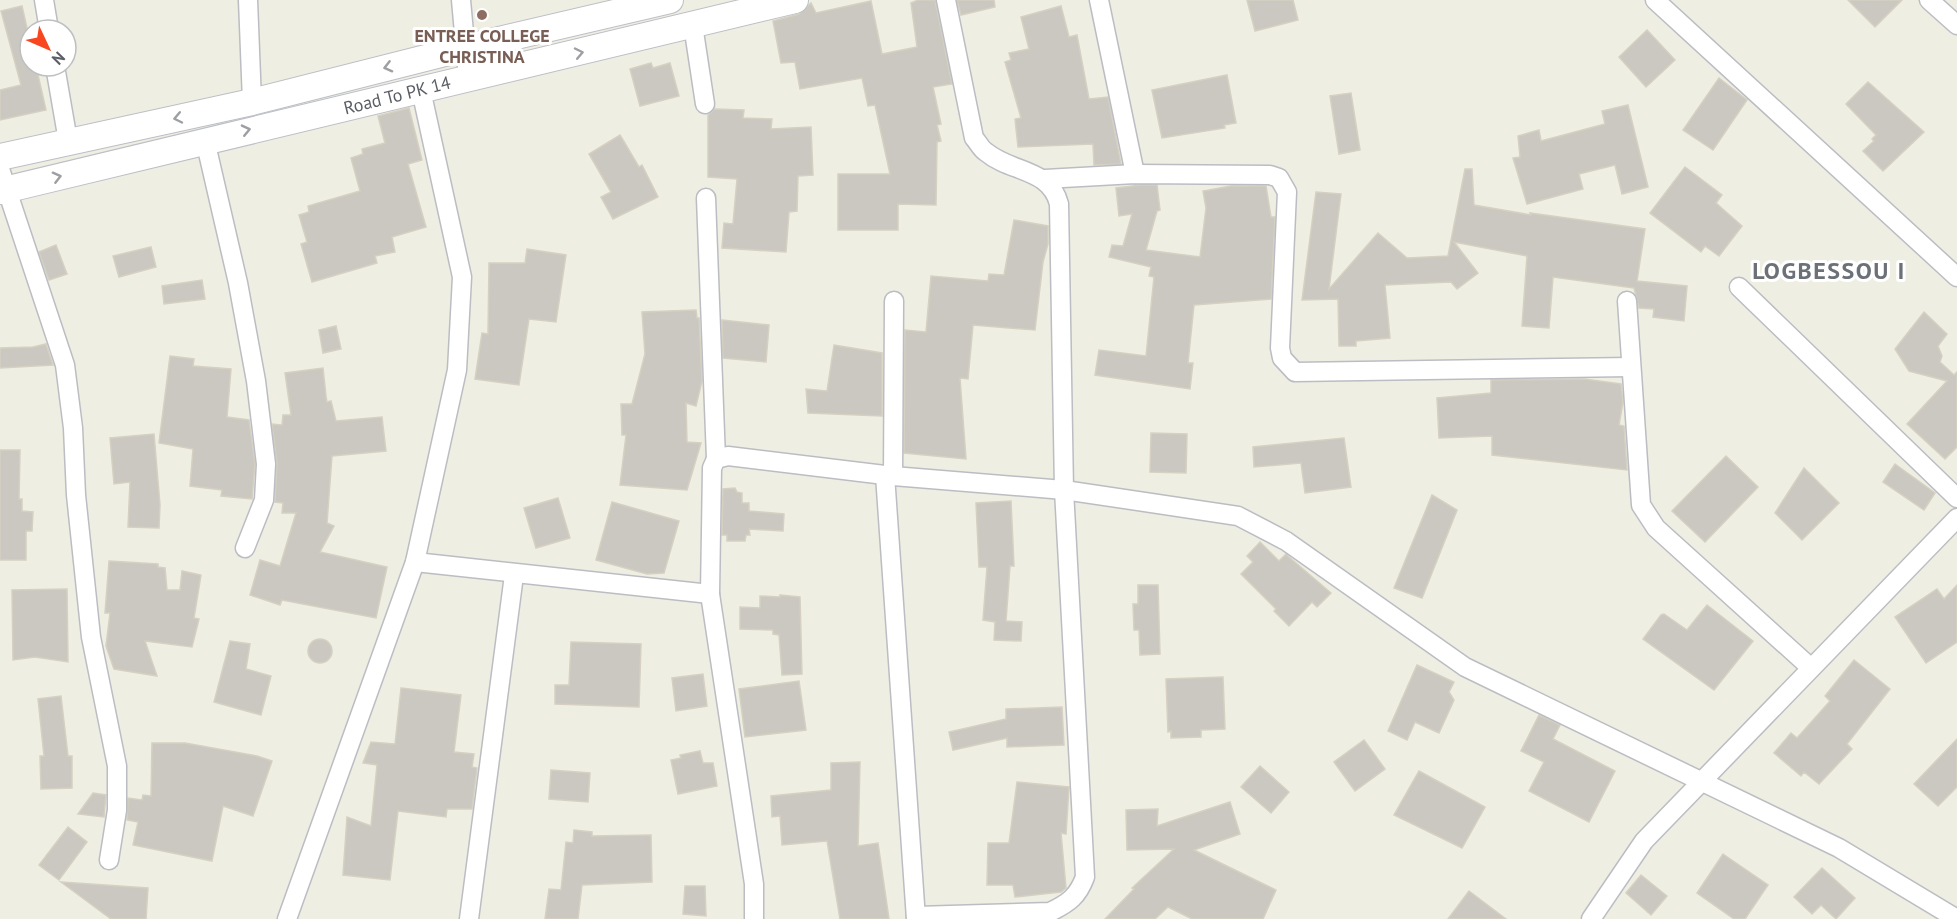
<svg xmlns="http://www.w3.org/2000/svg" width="1957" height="919" viewBox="0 0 1957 919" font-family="'PT Sans',sans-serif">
<rect width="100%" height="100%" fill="#efeee3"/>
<g fill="#cac8c0" stroke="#d5d0c1" stroke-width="1.5">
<polygon points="918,0 935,0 952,84 933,87 941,124 937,125 941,141 937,142 936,205 898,204 898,230 838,230 838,174 890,174 875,105 868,106 862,78 800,89 795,62 781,63 773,21 799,14 811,3 816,13 871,1 882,54 917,47 911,3"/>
<polygon points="957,0 994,0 995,7 961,15"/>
<polygon points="1247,0 1293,0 1298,20 1255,31"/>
<polygon points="1848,0 1902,0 1875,27"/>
<polygon points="22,6 30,41 30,66 36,66 46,110 0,120 0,90 21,85 1,11"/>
<polygon points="1061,6 1069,37 1077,35 1089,99 1108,97 1121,164 1094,165 1093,144 1018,147 1015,119 1021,118 1005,62 1011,60 1009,53 1029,49 1021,17"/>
<polygon points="1647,30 1675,60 1646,87 1619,57"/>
<polygon points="651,63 653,68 670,63 679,96 640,106 630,69"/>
<polygon points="1227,75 1236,123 1224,125 1225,128 1162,138 1152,90"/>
<polygon points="1719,78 1747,100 1713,150 1683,130"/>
<polygon points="1868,82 1924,132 1883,171 1863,151 1874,141 1872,139 1876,135 1846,104"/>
<polygon points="1351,93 1360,150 1339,154 1330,96"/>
<polygon points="1628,105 1648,187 1622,194 1615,165 1579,174 1583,189 1527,204 1513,158 1520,157 1518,136 1539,130 1541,141 1605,124 1602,111"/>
<polygon points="409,108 422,160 408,164 426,227 392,237 395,252 375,256 377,263 312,282 301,244 307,242 299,215 309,212 308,206 360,191 351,158 363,154 362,149 385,143 378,116"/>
<polygon points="715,109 744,110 743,118 772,119 771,129 811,127 813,175 798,176 797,211 789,212 786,252 722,248 724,223 733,224 737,179 708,177 708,115"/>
<polygon points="620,135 639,167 642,165 658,197 613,219 601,197 611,192 589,154"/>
<polygon points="1685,167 1722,195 1716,203 1742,226 1719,256 1705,246 1701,252 1650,213"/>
<polygon points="1465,169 1472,169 1474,205 1531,215 1530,213 1645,229 1637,281 1687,286 1684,321 1653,317 1654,309 1639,308 1634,288 1553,277 1549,328 1522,326 1527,256 1454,242 1478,273 1457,289 1451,282 1385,285 1390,338 1356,341 1356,346 1339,346 1338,299 1302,300 1316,192 1341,194 1329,289 1378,233 1407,258 1448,256"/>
<polygon points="1140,185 1157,185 1160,210 1157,211 1146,250 1200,257 1206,208 1203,191 1231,186 1266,186 1271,217 1275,217 1271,299 1194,305 1188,363 1193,363 1190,389 1095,375 1099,350 1146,356 1154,277 1149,276 1151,267 1109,257 1112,245 1123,246 1132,214 1119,216 1116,188"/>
<polygon points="1014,220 1048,226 1048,244 1043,262 1035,330 973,325 968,379 960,378 966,459 904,453 905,330 926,332 931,276 988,281 989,274 1004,275"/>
<polygon points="56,245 67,274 49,280 39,252"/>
<polygon points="151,247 156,267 119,277 113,256"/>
<polygon points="527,249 566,255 556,322 529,319 519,385 475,379 482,333 488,334 489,263 525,263"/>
<polygon points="202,280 205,299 164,304 162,286"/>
<polygon points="696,310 697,318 699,318 702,381 696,406 686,403 687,442 701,443 687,490 620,485 626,435 622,435 621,404 632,404 645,354 642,312"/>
<polygon points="1924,312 1947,334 1938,346 1942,356 1940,362 1954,375 1957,372 1957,447 1945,459 1907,424 1947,381 1909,371 1895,349"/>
<polygon points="722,320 769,325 766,362 723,358"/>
<polygon points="336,326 341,349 323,353 319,330"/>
<polygon points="46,344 53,365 0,368 0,348 33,347"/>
<polygon points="834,345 882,353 882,416 808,413 806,389 827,391"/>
<polygon points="170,356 194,359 193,366 231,369 227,417 249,420 255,464 252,499 221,496 222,490 190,486 193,449 159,443"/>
<polygon points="323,368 326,396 327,402 331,401 336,421 382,417 386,451 332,456 327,523 334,526 320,552 387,567 376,618 282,600 280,605 250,595 260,560 280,566 296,513 282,513 283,503 275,502 277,463 272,424 282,425 283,415 291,415 285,373"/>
<polygon points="1584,379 1621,384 1623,402 1619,425 1624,426 1627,470 1492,455 1492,436 1439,438 1437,398 1491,393 1491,380"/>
<polygon points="1151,433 1187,434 1186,473 1150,472"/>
<polygon points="154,434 160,505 159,528 128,527 130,482 114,484 110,438"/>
<polygon points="1344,438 1351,487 1305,493 1301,463 1254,467 1253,447"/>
<polygon points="0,450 20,450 19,499 22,499 22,511 33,512 32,531 26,531 26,560 0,560"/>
<polygon points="1726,456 1758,487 1705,542 1672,511"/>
<polygon points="1895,464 1935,493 1924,510 1883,482"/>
<polygon points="1804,468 1839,503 1802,540 1775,513"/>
<polygon points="735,488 737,492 742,493 742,503 749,503 749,511 784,514 783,531 749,529 750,535 746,535 745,541 727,541 727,535 722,535 723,489"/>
<polygon points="1432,495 1457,510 1422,598 1394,588"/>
<polygon points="558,498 570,538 536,548 524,508"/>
<polygon points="1011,501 1014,566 1010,566 1006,621 1022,622 1021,641 994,640 995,622 983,620 987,567 979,567 976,503"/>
<polygon points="612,502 679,521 664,573 647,574 596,560"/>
<polygon points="1260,542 1279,561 1286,554 1289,557 1331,593 1317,607 1312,602 1289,626 1274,611 1276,609 1241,574 1253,562 1247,556"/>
<polygon points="109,561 158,564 158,567 165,568 167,590 180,590 182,571 201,575 194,618 199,619 192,647 145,641 157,676 114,669 106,646 110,613 105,613"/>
<polygon points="1138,585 1158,585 1160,654 1140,655 1139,630 1134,630 1133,604 1138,604"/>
<polygon points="1957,585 1957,642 1926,663 1895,617 1937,589 1944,599"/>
<polygon points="67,589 68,662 35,657 13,660 12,590"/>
<polygon points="780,595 800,597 802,674 782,675 779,635 773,634 773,630 740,629 740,607 760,608 760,596 780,597"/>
<polygon points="1707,605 1753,641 1714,690 1643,639 1661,615 1664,614 1687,630"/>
<circle cx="320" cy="651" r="12"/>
<polygon points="230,641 250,644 246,669 271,676 261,715 214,702"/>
<polygon points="571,642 641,644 639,707 555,704 555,685 569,685"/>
<polygon points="1854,660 1890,689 1847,744 1852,749 1819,784 1804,772 1801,776 1774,753 1791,733 1797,738 1830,701 1825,696"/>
<polygon points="1417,665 1454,682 1449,692 1454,700 1439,733 1415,722 1407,740 1388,731"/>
<polygon points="703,674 707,706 676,711 672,678"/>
<polygon points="1223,677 1225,729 1201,730 1201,737 1171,738 1171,731 1168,732 1166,679"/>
<polygon points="799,681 806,730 745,737 739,689"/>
<polygon points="401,688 461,695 454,752 474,754 472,767 477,768 472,809 447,809 446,817 398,811 390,880 343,875 347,817 371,826 377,765 363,763 371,742 395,744"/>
<polygon points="61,696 68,756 72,756 72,788 41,789 40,756 44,756 38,699"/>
<polygon points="1062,707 1064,745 1007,747 1007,738 953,750 949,732 1006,719 1006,709"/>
<polygon points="1539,715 1560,725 1553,739 1615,771 1589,822 1529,791 1544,762 1521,751"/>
<polygon points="1957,739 1957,787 1938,806 1914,784"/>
<polygon points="1364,740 1385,769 1355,791 1334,762"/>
<polygon points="152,743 185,743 257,756 272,761 253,816 223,806 212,861 133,845 138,822 127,820 128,798 142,800 143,795 151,796"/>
<polygon points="700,751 703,763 713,763 717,786 678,794 671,760 681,758 680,755"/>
<polygon points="860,762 858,846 878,843 889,919 840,919 827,841 782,845 780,816 772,817 771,796 831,790 831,763"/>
<polygon points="1260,766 1289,792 1271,813 1241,787"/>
<polygon points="551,770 590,773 588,802 549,799"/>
<polygon points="1419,771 1485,807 1462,848 1394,815"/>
<polygon points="1017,782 1069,787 1066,834 1061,833 1066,888 1061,892 1015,897 1013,885 987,885 988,843 1009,843"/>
<polygon points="93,793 106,795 104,817 78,814"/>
<polygon points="1230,802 1240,834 1194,850 1276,890 1263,919 1192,919 1168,907 1155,919 1105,919 1134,889 1132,888 1174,849 1127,850 1126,810 1158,809 1157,826"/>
<polygon points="68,827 87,842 59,880 39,865"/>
<polygon points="574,830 592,832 592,836 651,835 652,882 582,885 578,919 545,919 549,889 561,890 566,842 573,843"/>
<polygon points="1723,854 1768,885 1745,919 1734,919 1697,893"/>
<polygon points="1822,868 1855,898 1836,919 1821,905 1812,914 1794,897"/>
<polygon points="1641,875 1667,896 1651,915 1626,893"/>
<polygon points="61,882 148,888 146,919 111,919"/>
<polygon points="685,886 705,886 706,916 683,914"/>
<polygon points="1469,891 1506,919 1448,919"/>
</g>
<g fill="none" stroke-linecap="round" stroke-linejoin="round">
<g stroke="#bbbdc3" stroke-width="21">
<g id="street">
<polyline points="44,0 49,30"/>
<polyline points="248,0 252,102"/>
<polyline points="461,0 468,77"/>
<polyline points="1099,0 1135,174"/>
<polyline points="1655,0 1957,277"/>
<polyline points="1929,0 1957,25"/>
<polyline points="693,25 705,104"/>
<polyline points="55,66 68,141"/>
<polyline points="205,140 238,283 256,381 266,464 264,500 245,548"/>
<polyline points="0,169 65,365 73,428 76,495 91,637 117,766 117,810 109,860"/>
<polyline points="1045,179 1135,174 1270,175 1279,178 1287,192 1280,348 1282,358 1295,372 1631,367"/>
<polyline points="706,198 716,459"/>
<polyline points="1739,287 1957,498"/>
<polyline points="1627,301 1641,505 1656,528 1811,668"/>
<polyline points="885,475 916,919"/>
<polyline points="893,476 894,301"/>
<polyline points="415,562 710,594"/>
<path d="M916,916L1050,912C1069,903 1078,896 1085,877L1064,490L1059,204C1050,168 1011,173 986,152C981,149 978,142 974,138L946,0"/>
<polyline points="287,919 415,562 457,370 462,277 421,90"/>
<polyline points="469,919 514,575"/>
<polyline points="754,919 754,884 710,594 712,468 716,459 728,456 893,476 1064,490 1238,516 1286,541 1465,667 1839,848 1957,919"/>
<polyline points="1591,919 1644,841 1957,518"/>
</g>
</g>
<g stroke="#bcbfc6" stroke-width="28">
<g id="secondary">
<polyline points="0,157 252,102 465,48 670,0"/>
<polyline points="0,191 795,0"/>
</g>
</g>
<use href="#street" stroke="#fff" stroke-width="18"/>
<use href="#secondary" stroke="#fff" stroke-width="26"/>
</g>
<defs><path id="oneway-chevron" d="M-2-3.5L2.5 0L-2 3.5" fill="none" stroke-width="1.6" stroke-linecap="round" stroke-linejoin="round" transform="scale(1.5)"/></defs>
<g stroke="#9d9fa3">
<use href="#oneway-chevron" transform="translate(579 53) rotate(-12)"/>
<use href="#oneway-chevron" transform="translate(388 67) rotate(166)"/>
<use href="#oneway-chevron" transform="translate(178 118) rotate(168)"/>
<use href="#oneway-chevron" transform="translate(246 130) rotate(-13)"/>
<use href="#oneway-chevron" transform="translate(57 177) rotate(-14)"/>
</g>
<circle fill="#8d6e63" stroke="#fff" stroke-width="2" cx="482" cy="15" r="6"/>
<g text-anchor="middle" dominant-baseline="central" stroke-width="6" stroke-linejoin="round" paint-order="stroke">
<g font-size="18" font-weight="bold" fill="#785e54" stroke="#fff">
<text x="482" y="35">ENTREE COLLEGE<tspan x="482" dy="21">CHRISTINA</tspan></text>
</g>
<g font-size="18" fill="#5b5f65" stroke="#fff">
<text transform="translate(397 95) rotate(-14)">Road To PK 14</text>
</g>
<g font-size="24" font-weight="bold" letter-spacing="1.5" fill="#6c7177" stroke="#fff">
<text x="1829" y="270">LOGBESSOU I</text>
</g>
</g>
<g transform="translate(48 48) rotate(134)"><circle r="28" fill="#ffffff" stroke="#bdbfc1" stroke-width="1.5"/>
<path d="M0-4.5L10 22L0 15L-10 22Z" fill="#f84621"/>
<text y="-9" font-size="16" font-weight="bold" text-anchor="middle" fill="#5b5f65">N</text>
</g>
</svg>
